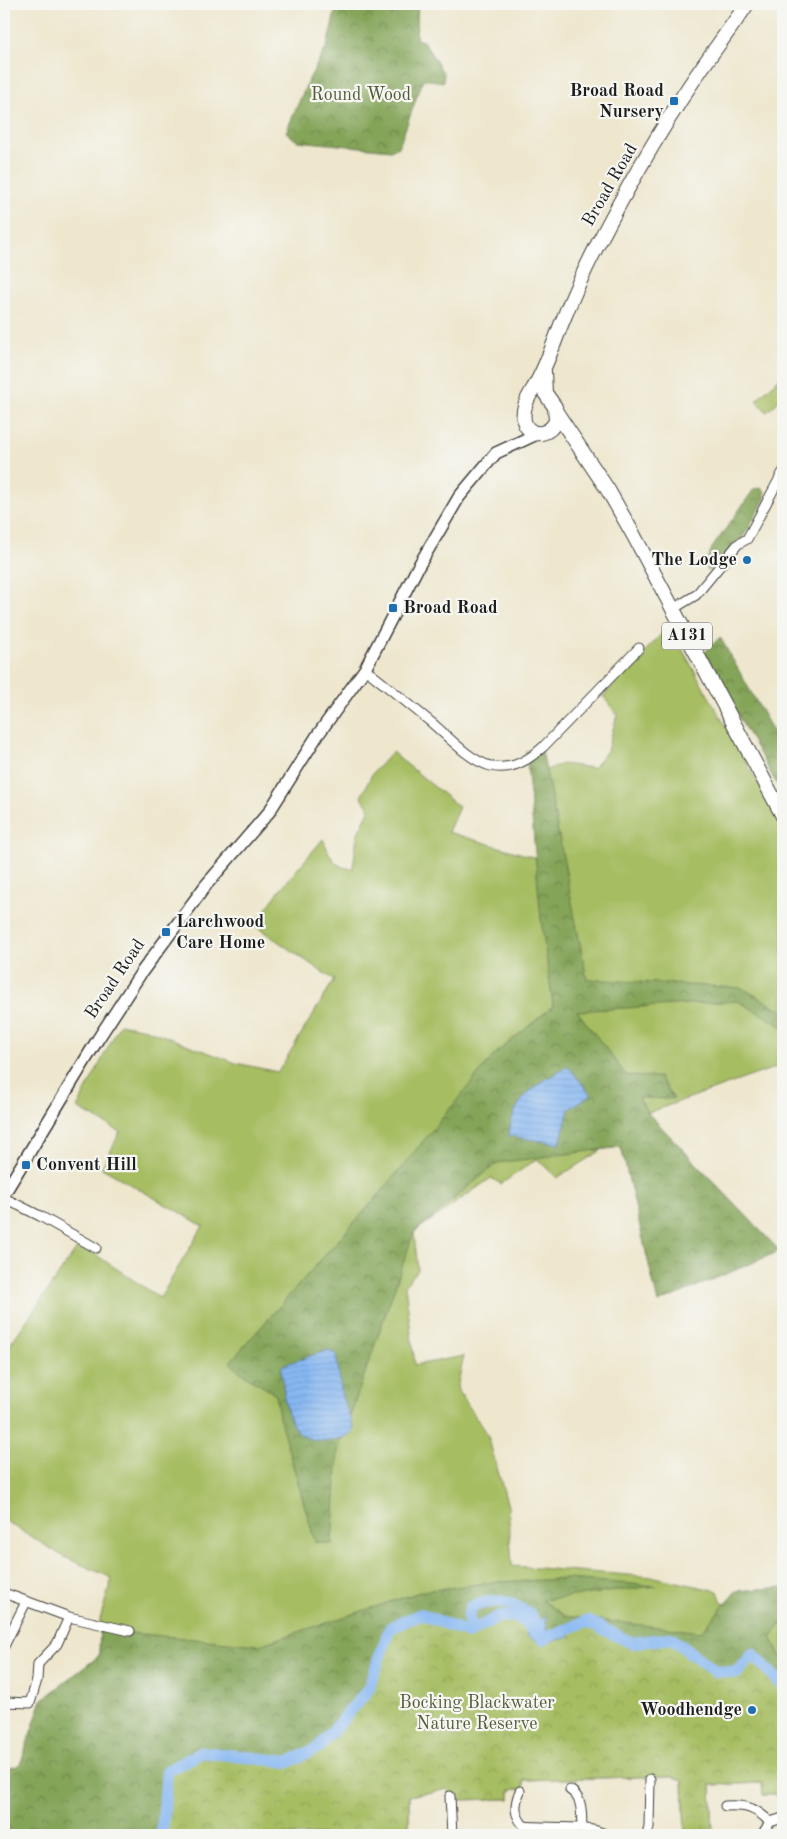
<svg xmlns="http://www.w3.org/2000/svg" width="787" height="1839" viewBox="0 0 787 1839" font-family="'Old Standard TT',serif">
<defs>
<pattern id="forest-crowns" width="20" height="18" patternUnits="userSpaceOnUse" patternTransform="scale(1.25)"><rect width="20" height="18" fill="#84a458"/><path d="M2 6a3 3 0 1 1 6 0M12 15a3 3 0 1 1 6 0" fill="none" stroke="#6b8548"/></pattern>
<pattern id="park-crowns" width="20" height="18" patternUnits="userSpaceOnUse" patternTransform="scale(1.25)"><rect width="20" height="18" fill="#a6bd62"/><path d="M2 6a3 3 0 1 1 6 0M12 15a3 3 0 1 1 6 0" fill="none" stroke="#8ea254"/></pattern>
<pattern id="water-rules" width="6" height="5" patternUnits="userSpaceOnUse" patternTransform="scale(1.25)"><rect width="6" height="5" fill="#87b7f2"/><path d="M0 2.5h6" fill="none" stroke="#749dcf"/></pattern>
</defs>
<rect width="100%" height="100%" fill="#f6f6f2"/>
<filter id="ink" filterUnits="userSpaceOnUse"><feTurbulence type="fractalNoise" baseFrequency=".02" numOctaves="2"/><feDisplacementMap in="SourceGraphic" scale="10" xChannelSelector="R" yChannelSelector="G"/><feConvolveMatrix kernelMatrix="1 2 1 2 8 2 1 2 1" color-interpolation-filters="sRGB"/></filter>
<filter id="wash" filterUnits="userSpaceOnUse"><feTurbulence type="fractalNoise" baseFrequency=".0096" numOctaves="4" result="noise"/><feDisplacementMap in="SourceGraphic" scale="20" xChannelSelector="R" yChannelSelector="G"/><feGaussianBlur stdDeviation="1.12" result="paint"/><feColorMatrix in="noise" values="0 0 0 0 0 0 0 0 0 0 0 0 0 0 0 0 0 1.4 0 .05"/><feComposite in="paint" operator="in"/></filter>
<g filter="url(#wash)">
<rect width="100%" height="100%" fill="#eee7ce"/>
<g fill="#a6bd62" stroke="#616c3f">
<polygon points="783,375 783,397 767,412 756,400"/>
<path d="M669,626L783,827V1065L630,1119L621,1147L603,1149L557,1178L537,1159L501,1184L491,1178L414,1232L418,1270L405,1285L415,1365L464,1356L457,1388L488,1436L508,1506L512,1566L655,1577L718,1591L722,1602L766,1608L783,1607V1795H763L762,1783L711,1785L713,1835H685L683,1780L671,1776L524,1780V1788L510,1790V1799L451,1800L448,1789L409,1796V1835H4V1770L17,1766L21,1762L42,1700L99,1656L100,1619L112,1578L64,1557L4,1520V1353L80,1244L160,1298L203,1226L102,1168L120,1132L77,1108L120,1024L146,1029L236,1063L278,1072L334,980L254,925L283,886L323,839C329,853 334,870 353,868L357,835L370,809L361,797L372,774L392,752L459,807L448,832L547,861L541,772L562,764L593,768L607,751L617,715L603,696Z"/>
</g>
<g fill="url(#forest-crowns)" stroke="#50603a">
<polygon points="337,4 418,4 416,39 423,41 444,74 443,82 423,79 399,147 391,150 297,141 286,132 308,81 327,46"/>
<polygon points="761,488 765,492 765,499 742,539 712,571 707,570 705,566 712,548 754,489"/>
<polygon points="720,637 783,749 783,795 703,654"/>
<polygon points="542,750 587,979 742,988 783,1011 783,1027 738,1001 577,1011 627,1076 659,1077 674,1099 639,1098 648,1113 780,1251 658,1303 621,1147 497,1163 414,1232 338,1451 332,1544 315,1542 279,1417 276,1395 240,1372 230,1362 382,1191 495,1054 553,1006 541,919 526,751"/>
<polygon points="568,1579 656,1586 542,1600 565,1616 701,1632 736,1591 783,1587 783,1623 771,1637 783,1661 783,1686 753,1654 737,1673 715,1671 671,1638 632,1643 587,1621 543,1639 517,1616 498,1617 468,1633 421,1614 390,1628 368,1690 319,1747 289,1762 202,1752 167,1771 162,1835 4,1835 4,1770 17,1766 21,1762 42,1700 99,1656 100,1630 259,1645 423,1591 494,1582"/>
</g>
<polygon fill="url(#park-crowns)" stroke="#616c3f" points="421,1614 468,1633 498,1617 517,1616 543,1639 587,1621 632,1643 671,1638 715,1671 737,1673 753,1654 783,1686 783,1795 763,1795 762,1783 711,1785 713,1835 685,1835 683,1780 671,1776 524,1780 524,1788 510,1790 510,1799 451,1800 448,1789 409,1796 409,1835 162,1835 167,1771 202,1752 289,1762 319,1747 368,1690 390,1628"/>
<g fill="url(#water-rules)" stroke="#526a87">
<path d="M568,1066L591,1095L569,1109L560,1144L509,1136C512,1096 538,1084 568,1066Z"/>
<path d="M328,1350L336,1354L342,1397L354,1428L352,1434C335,1442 307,1446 294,1427C284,1413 284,1387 281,1370L283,1365Z"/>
<polygon points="546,1616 546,1629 550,1633 562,1636 569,1635 570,1637 541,1644 525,1635 540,1627 539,1621"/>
</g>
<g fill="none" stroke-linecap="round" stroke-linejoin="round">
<g stroke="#87b7f2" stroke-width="12">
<path d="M468,1633L470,1622L468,1617L471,1607C485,1602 501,1598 515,1606C520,1609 523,1611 529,1613L534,1622L540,1626"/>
<polyline points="162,1835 167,1771 202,1752 289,1762 319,1747 368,1690 390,1628 421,1614 468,1633 498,1617 517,1616 543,1639 587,1621 632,1643 671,1638 715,1671 737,1673 753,1654 783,1686"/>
</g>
</g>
</g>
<g filter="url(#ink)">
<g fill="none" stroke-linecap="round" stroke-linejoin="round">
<g stroke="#3c3a37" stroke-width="11">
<g id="minor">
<polyline points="673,609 696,595 738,544 747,539 783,472"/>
<path d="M365,669C388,687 410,705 432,723C469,755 495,791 543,747L639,648"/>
<polyline points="4,1198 40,1216 96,1248"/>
<polyline points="4,1593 69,1617 130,1631"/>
<polyline points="4,1646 26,1602"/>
<polyline points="4,1707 6,1702 30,1703 37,1680 38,1664 57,1644 69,1617"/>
<path d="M570,1790C584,1799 581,1814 582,1829"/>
<path d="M520,1791C514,1805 514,1815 524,1826C545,1829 591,1824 606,1835"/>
<polyline points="450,1796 452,1835"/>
<path d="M725,1806C745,1805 755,1807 770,1822"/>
<polyline points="647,1835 649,1827 650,1779"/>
<polyline points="762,1835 770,1822 783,1818"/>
</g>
</g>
<g stroke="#3c3a37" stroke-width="14">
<polyline id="major" points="4,1194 98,1039 141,973 206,885 269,812 317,736 365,669 418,567 459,497 496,453 539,433"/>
</g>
<g stroke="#3c3a37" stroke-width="16">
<g id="highway">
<path d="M544,371L545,393L555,407L556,421C544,446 507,431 532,391C545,370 552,348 561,325C572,297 585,269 599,242C623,196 650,148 678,104C699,69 725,37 747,4"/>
<polyline points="556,412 608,490 633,534 783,816"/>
</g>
</g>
<use href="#minor" stroke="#fff" stroke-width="9"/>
<use href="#major" stroke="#fff" stroke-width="11"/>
<use href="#highway" stroke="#fff" stroke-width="14"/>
</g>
</g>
<g fill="#1f6fb2" stroke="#f6f6f2" stroke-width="2">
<rect x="669" y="96" width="10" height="10" rx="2.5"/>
<circle cx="747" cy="560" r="5"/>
<rect x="388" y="603" width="10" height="10" rx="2.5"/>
<rect x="161" y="927" width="10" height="10" rx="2.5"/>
<rect x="21" y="1160" width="10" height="10" rx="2.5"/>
<circle cx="752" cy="1710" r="5"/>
</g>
<g text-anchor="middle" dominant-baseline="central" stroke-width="4.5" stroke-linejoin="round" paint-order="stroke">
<rect fill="#f6f6f2" stroke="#5d5d5c" stroke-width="1" x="662" y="622.5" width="50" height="27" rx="4"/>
<g font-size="16" font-weight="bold" fill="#1c1c1c">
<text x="687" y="636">A131</text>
</g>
<g font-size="18" font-weight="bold" fill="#1c1c1c" stroke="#f6f6f2" text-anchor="end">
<text x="664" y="91">Broad Road<tspan x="664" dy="21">Nursery</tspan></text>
<text x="737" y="560">The Lodge</text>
<text x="403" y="608" text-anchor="start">Broad Road</text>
<text x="176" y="922" text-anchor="start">Larchwood<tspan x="176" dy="21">Care Home</tspan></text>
<text x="36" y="1165" text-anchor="start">Convent Hill</text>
<text x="742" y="1710">Woodhendge</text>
</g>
<g font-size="18" fill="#535c38" stroke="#f6f6f2">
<text x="361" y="95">Round Wood</text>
<text x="477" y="1703">Bocking Blackwater<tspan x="477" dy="21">Nature Reserve</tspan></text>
</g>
<g font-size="18" fill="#1c1c1c" stroke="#f6f6f2">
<text transform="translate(610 185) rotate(-60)">Broad Road</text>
<text transform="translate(115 979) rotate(-56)">Broad Road</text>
</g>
</g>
<rect width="787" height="1839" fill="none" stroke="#f6f6f2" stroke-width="20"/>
</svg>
